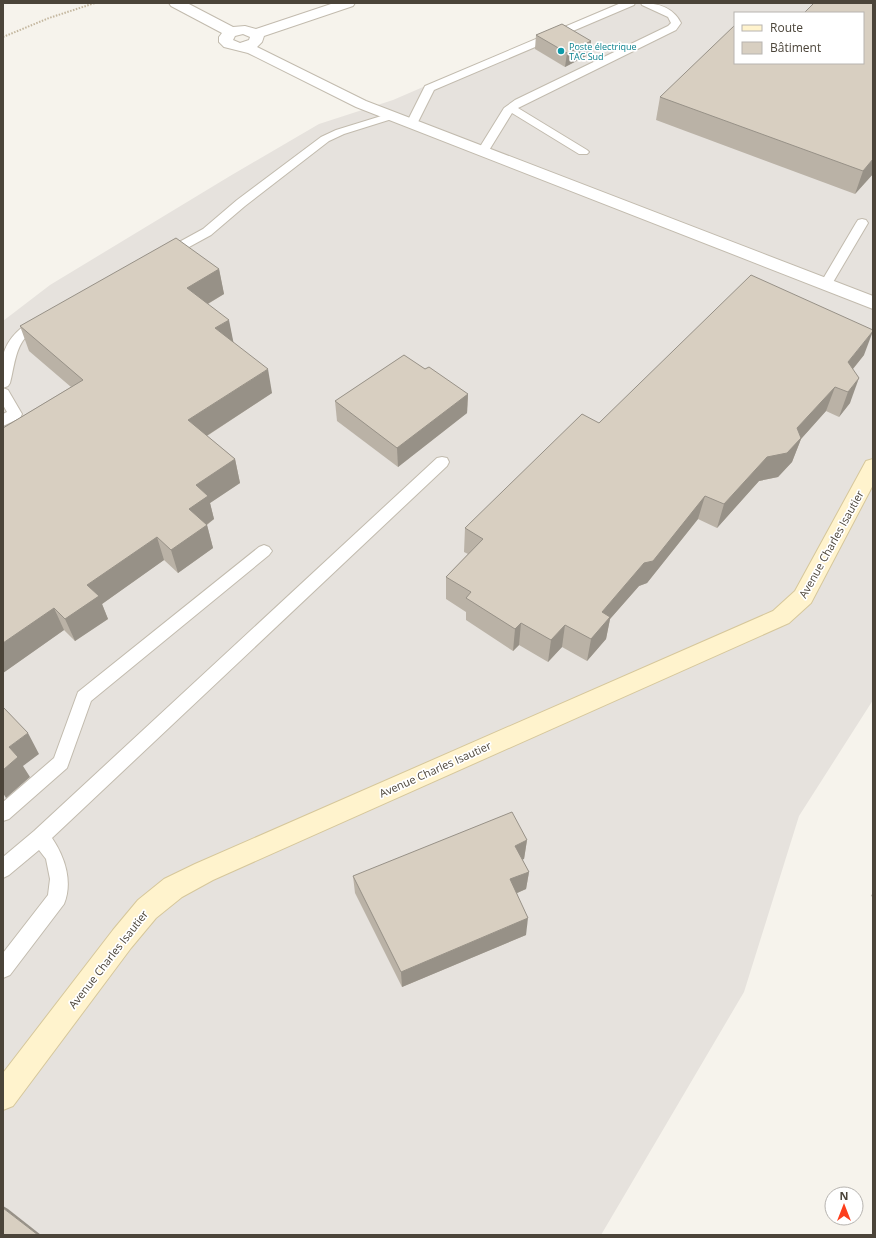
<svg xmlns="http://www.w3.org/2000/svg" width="876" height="1238" viewBox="0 0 876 1238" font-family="'Open Sans',sans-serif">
<rect width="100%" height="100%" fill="#f6f3ec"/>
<path fill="#e6e2dd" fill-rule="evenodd" d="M618,3H873V700L799,816L744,992L601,1235H3V321L50,285L230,176L319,124L393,100ZM735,13H863V63H735Z"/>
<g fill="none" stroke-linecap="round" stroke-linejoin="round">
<g stroke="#c2bbae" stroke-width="2">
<g id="lane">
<polygon points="621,3 635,3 634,5 434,90 416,126 408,126 406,124 425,86"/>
<path d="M641,3C658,3 673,7 681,23L676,30L518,108L587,150L589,152L587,154H579L512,113L488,152H480L478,150L504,108L515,100L668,26L671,23L668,17L642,5Z"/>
<polygon points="391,113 397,116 395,118 344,134 329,141 245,206 211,235 169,258 161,258 159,255 161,252 203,229 237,200 321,137 336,130"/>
<polygon points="862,219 866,220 868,223 832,284 831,287 826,288 821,287 820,284 856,223 858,220"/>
<path d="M41,318L46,319L48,322C43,329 33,330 27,336C15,347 14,369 10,383L8,386L3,388C3,378 1,366 3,356C7,338 23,323 41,318Z"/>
<polygon points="3,388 8,390 22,414 20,418 3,426 3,414 7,412 3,405"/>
<path d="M442,457L447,458L449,462L447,466L52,838C65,857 73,882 64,904L10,975L3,978V953L48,895L50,879L46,859L39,850L9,875L3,878V857L34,831L437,458Z"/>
<polygon points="264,545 269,547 272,551 269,555 91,701 67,768 9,819 3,821 3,802 54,758 78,692 259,547"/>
</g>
</g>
<g stroke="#c2bbae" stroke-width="2">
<path id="street" d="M169,3H187L233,27L245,26L256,29L334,3H355L353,6L264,36L262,42L257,47L366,101L873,296V309L356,107L248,53L224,47L219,42V37L222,33L171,6ZM243,34L250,37L249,40L240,43L233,40L235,36Z"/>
</g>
<g stroke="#d6c79b" stroke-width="2">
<polygon id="secondary" points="873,459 873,485 811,603 789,623 213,880 182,897 156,918 131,948 13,1106 3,1110 3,1073 113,930 138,900 164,879 195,864 773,611 795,591 866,461"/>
</g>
<polyline stroke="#c4b79f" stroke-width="2" stroke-dasharray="1.5 1.5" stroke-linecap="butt" points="3,37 49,18 95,3"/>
<use href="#lane" fill="#fff" fill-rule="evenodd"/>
<use href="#street" fill="#fff" fill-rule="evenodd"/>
<use href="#secondary" fill="#fff3cd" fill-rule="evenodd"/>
</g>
<g fill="#bab2a6">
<polygon points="536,35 591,41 590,54 565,67 535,49"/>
<polygon points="863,63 873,174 855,194 656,120 660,97"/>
<polygon points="219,269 224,294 208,304 233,342 272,393 207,436 235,459 240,483 210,503 214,519 207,525 213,548 178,573 164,560 102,604 108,619 75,641 64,630 3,673 3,428 71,387 29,351 20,326"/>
<polygon points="864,355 853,369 850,403 839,417 826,411 801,439 792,462 778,477 759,481 717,528 698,519 647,583 639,586 610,619 606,639 587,661 562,647 548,662 519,645 513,651 466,620 466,612 446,599 446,577 468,554 464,552 465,528 599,423"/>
<polygon points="468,394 467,413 398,467 337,421 335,401"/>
<polygon points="527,840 524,859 522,859 529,872 526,889 517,893 526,935 402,987 355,893 353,876"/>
<polygon points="873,892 873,897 871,896"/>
</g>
<g fill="#979187">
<polygon points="591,41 590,54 565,67 567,53"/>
<polygon points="873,159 873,174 855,194 863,171"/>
<polygon points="219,269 224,294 192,313 187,288"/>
<polygon points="229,320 234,345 215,328"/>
<polygon points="873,331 864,355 839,386 848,362"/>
<polygon points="268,369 272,393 194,444 188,420"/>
<polygon points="859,378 850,403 839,417 848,392"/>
<polygon points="835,387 826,411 801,439 792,462 778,477 759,481 717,528 724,504 767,457 797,428"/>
<polygon points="468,394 467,413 398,467 397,448"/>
<polygon points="235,459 240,483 210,503 214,519 195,533 189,509 196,485"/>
<polygon points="705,496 698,519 647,583 639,586 610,619 606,639 587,661 591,639 602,612 644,563"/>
<polygon points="207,525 213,548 178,573 171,550"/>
<polygon points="157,537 164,560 102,604 108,619 75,641 65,619 87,585"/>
<polygon points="54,608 64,630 3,673 3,643"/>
<polygon points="521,623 519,645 513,651 515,629"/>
<polygon points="565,625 562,647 548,662 551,640"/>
<polygon points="28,733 39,754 23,766 30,777 6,798 3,793 3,770 9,747"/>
<polygon points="527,840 524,859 513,864 515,846"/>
<polygon points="529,872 526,889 508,897 510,879"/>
<polygon points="528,918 526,935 402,987 401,972"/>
<polygon points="3,1206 8,1209 41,1235 38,1235 3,1208"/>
</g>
<g fill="#d8cfc1" stroke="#979187">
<polygon points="814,3 873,3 873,159 863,171 660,97 735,25 735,63 863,63 863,13 804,13"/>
<polygon points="562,24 591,41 567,53 536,35"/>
<polygon points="176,238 219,269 187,288 229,320 215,328 268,369 188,420 235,459 196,485 208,496 189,509 207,525 171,550 157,537 87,585 99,596 65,619 54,608 3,643 3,428 83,380 20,326"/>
<polygon points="751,275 873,330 873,331 848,362 859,378 848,392 835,387 797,428 801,438 787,453 767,457 724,504 705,496 653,561 644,563 602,612 610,617 591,639 565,625 551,640 521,623 515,629 466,598 471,592 446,577 483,539 465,528 582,414 599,423"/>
<polygon points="404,355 425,369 429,367 468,394 397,448 335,401"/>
<polygon points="3,707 28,733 9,747 18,757 3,770"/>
<polygon points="512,812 527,840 515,846 529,872 510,879 528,918 401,972 353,876"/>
<polygon points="3,1208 38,1235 3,1235"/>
</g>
<circle fill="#0f9aa8" stroke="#fff" stroke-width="1.5" cx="561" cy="51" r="4"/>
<g text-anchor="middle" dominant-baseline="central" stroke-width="3.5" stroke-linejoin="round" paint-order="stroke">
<g font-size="9" fill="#0d838f" stroke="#fff" text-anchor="start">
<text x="569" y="46">Poste électrique<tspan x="569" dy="10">TAC Sud</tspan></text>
</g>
<g font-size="11" fill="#4b4439" stroke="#fff">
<text transform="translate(831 544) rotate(-61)">Avenue Charles Isautier</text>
<text transform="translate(435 769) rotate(-24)">Avenue Charles Isautier</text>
<text transform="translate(108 959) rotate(-52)">Avenue Charles Isautier</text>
</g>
</g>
<rect width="876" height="1238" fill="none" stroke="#4b4439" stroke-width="8"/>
<rect x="734" y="12" width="130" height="52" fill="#ffffff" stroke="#b7b4b0"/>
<rect x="742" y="25" width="20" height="6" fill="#fff3cd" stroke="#b7b4b0"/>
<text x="770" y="32" font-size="12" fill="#4b4439">Route</text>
<rect x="742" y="42" width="20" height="12" fill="#d8cfc1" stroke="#b7b4b0"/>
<text x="770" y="52" font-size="12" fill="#4b4439">Bâtiment</text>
<g transform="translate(844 1206)"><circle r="19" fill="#ffffff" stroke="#b7b4b0"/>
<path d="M0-3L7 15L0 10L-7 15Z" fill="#fc3f1d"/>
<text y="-6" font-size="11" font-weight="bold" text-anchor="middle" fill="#4b4439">N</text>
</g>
</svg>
